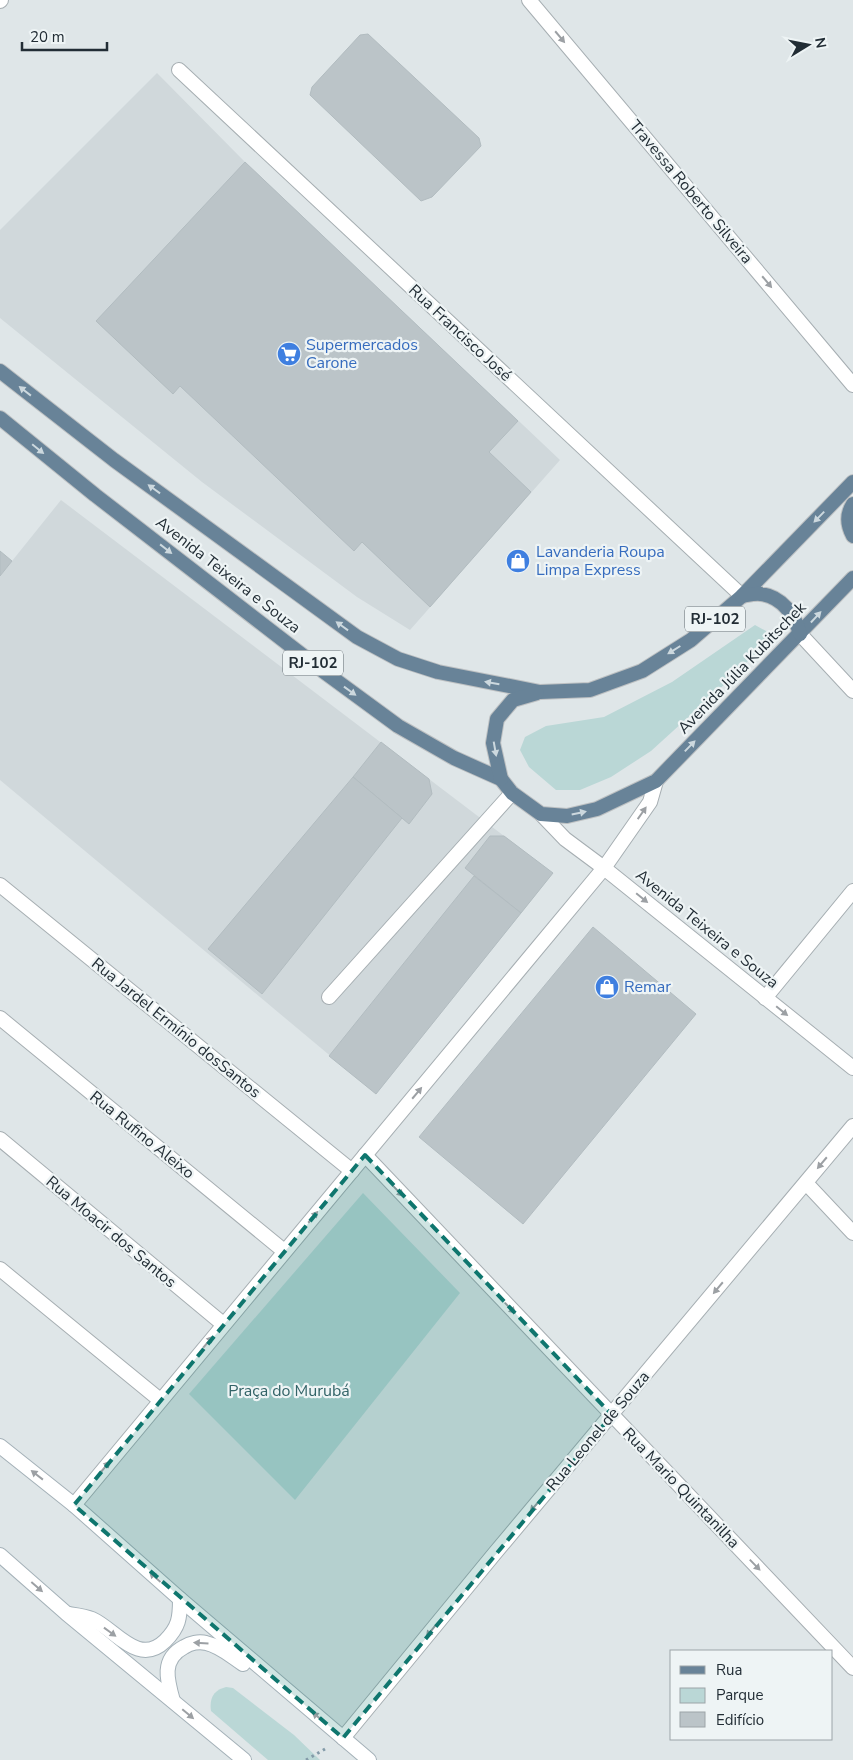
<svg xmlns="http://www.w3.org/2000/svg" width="853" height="1760" viewBox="0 0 853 1760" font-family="'Nunito Sans',sans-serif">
<rect width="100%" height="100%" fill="#dfe6e8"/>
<g fill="#d0d8db">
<polygon points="157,73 245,162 560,460 410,630 357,597 202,482 0,318 0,230"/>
<polygon points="61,500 553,873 376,1094 0,780 0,576"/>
</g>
<g fill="#bad7d6">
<polygon points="755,625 766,631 767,642 727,682 651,751 611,777 580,790 556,790 529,767 520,750 525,737 546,726 604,717 672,682"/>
<polygon points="363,1193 460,1293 295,1500 189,1394"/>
<path d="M226,1687L233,1688L294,1735L320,1760H268L211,1711C209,1698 214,1690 226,1687Z"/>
</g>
<g fill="#bbc4c8" stroke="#b2bcc0">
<polygon points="368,34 479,138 481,146 432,197 421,201 310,95 312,87 360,35"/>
<polygon points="245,162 518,421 489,452 531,492 430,607 362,542 354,551 180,386 173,394 96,321"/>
<polygon points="0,551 12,561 0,576"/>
<polygon points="381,742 429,779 432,794 409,824 353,777"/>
<polygon points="353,777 402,818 262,994 208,949"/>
<polygon points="490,836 504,836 553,873 521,913 465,868"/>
<polygon points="474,876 521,913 376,1094 329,1056"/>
<polygon points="593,927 696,1014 523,1224 419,1137"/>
</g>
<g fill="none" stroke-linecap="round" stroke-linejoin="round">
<g stroke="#a6aeb2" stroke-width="16">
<polyline id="service" points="329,997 512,793"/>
</g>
<g stroke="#a6aeb2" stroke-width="16">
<g id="minor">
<polyline points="529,0 853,385"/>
<polyline points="0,1 1,0"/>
<polyline points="179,70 742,596"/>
<polyline points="800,634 853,691"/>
<polyline points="0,885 352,1171"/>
<polyline points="765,998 853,891"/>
<polyline points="0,1018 284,1251"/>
<polyline points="0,1139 223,1324"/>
<polyline points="365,1155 853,1668"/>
<polyline points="806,1183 853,1233"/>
<polyline points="0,1269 160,1400"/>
<polyline points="74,1505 604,868 650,802 656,781"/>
<polyline points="343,1738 495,1553 853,1126"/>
</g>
</g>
<g stroke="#a6aeb2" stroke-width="16">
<polyline id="tertiary" points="541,814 565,839 604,868 853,1068"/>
</g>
<g stroke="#a4b1b8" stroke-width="16">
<g id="secondary">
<polyline points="0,1446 74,1505 180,1599 369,1760"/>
<polyline points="0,1555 66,1613 244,1760"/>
<path d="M69,1614C76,1615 85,1616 92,1619C115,1629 138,1667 165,1641C179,1627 180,1618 180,1599"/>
<path d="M173,1701C167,1680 161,1659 184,1647C190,1643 199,1641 206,1643C220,1646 231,1656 243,1664"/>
</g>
</g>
<g stroke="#bdc0c2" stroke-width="16">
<g id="primary">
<polyline points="0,371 114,460 357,637 398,659 438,672 540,692 590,690 642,671 691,640 742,596 853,482"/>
<polyline points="0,418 95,495 323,671 398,726 454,758 501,779 512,793 541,814 567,816 597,809 656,781 853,578"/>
<path d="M853,504C846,515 847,525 853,536"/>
<path d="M742,596C748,595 755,593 761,594C782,597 795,615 800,634"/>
<polyline points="501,779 493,743 497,719 513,700 537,693"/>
</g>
</g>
<polyline stroke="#839aa8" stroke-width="3" stroke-dasharray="2.5 4" stroke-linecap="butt" points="306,1760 325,1749"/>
<use href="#service" stroke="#fff" stroke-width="14"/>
<use href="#minor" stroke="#fff" stroke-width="14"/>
<use href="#tertiary" stroke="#fff" stroke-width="14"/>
<use href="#secondary" stroke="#fff" stroke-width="14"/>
<use href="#primary" stroke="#688398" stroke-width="14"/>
</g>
<defs><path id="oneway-solid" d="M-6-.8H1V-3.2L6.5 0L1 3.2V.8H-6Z" transform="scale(1.25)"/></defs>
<g fill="#9ca0a4">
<use href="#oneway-solid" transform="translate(560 37) rotate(50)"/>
<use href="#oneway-solid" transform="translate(767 282) rotate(50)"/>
<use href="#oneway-solid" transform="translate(642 813) rotate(-55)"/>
<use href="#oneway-solid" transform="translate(642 898) rotate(39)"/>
<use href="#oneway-solid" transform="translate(782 1011) rotate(39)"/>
<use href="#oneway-solid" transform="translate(417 1093) rotate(-50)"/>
<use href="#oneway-solid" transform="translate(822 1163) rotate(130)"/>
<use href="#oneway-solid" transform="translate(398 1191) rotate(46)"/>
<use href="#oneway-solid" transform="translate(313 1217) rotate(-50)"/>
<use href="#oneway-solid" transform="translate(718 1288) rotate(130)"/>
<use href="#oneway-solid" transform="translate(510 1308) rotate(46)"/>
<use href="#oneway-solid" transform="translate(208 1342) rotate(-50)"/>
<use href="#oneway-solid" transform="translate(105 1467) rotate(-50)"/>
<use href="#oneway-solid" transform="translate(37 1475) rotate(-142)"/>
<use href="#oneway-solid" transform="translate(535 1506) rotate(130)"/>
<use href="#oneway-solid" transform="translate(755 1565) rotate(46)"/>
<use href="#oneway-solid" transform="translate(155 1577) rotate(-138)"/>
<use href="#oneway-solid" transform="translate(37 1587) rotate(41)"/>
<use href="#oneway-solid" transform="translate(431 1631) rotate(129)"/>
<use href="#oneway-solid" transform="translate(110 1632) rotate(36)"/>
<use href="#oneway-solid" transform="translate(201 1643) rotate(-177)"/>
<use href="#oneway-solid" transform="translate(188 1714) rotate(40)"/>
<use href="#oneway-solid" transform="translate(318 1717) rotate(-141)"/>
</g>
<g fill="#ccd8de">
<use href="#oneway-solid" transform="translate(25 391) rotate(-142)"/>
<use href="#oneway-solid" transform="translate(38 449) rotate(39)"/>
<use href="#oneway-solid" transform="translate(154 489) rotate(-144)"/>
<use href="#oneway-solid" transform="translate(819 517) rotate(134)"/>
<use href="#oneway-solid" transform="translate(166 549) rotate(38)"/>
<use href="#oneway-solid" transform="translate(816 617) rotate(-47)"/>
<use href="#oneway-solid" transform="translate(342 626) rotate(-144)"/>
<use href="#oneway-solid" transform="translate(674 650) rotate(148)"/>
<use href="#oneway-solid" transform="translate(492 683) rotate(-170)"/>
<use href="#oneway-solid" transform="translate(350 691) rotate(36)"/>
<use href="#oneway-solid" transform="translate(690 746) rotate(-46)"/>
<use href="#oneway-solid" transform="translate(495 749) rotate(80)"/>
<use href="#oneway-solid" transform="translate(579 813) rotate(-12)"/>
</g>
<path fill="#0f766e" fill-opacity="0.2" stroke="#0f766e" stroke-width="4" stroke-dasharray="10 6" stroke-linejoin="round" d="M365,1155L612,1415L343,1738L74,1505Z"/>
<defs>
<g id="supermarket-disc" transform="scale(1.25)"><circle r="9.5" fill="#3f7fe0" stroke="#eef4f5"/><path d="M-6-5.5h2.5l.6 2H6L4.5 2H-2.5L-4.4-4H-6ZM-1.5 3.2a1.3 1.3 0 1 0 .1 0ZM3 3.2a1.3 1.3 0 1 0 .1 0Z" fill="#fff"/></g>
<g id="shop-disc" transform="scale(1.25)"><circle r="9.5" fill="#3f7fe0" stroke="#eef4f5"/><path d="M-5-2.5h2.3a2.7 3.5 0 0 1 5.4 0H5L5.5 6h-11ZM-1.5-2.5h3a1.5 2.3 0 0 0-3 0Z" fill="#fff"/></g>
</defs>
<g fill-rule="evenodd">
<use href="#supermarket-disc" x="289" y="354"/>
<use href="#shop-disc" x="518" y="561"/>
<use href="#shop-disc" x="607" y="987"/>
</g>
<g text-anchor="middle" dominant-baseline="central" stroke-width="4.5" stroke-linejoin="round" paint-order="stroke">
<g fill="#eef4f5" stroke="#5f696f" stroke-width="1">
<rect x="685" y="606.5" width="60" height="25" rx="4"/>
<rect x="283" y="650.5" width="60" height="25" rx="4"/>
</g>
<g font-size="15" font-weight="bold" fill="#222d35">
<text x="715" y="619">RJ-102</text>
<text x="313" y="663">RJ-102</text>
</g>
<g font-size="16" fill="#222d35" stroke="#eef4f5">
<text transform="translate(691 192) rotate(50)">Travessa Roberto Silveira</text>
<text transform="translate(460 333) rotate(43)">Rua Francisco José</text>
<text transform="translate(228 575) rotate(38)">Avenida Teixeira e Souza</text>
<text transform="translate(742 668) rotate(-46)">Avenida Júlia Kubitschek</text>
<text transform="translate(707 929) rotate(39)">Avenida Teixeira e Souza</text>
<text transform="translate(176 1028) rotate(39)">Rua Jardel Ermínio dosSantos</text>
<text transform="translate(142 1135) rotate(39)">Rua Rufino Aleixo</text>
<text transform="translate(111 1232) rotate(40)">Rua Moacir dos Santos</text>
<text transform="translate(598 1431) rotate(-50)">Rua Leonel de Souza</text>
<text transform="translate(681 1488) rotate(46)">Rua Mario Quintanilha</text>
</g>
<g font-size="16" fill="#366cbe" stroke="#eef4f5" text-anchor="start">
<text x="306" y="345">Supermercados<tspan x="306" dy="18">Carone</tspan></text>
<text x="536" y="552">Lavanderia Roupa<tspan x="536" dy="18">Limpa Express</tspan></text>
<text x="624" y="987">Remar</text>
</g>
<g font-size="16" fill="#326367" stroke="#eef4f5">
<text x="289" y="1391">Praça do Murubá</text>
</g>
</g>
<rect x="670" y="1650" width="162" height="90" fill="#eef4f5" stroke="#9ca4a8"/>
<rect x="680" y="1666" width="25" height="8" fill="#688398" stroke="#9ca4a8"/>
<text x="716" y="1675" font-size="15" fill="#222d35">Rua</text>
<rect x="680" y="1688" width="25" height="15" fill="#bad7d6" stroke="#9ca4a8"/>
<text x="716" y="1700" font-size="15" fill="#222d35">Parque</text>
<rect x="680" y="1712" width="25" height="15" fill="#bbc4c8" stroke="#9ca4a8"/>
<text x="716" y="1725" font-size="15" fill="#222d35">Edifício</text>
<g transform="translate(808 45) rotate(80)" stroke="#eef4f5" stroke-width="4" paint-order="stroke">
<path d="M0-4L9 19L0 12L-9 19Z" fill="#222d35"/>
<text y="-8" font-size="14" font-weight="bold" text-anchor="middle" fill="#222d35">N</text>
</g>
<path d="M22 42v8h85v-8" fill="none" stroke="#222d35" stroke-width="2.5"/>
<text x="30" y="42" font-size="15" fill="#222d35" stroke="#eef4f5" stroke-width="4" paint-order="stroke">20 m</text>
</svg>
